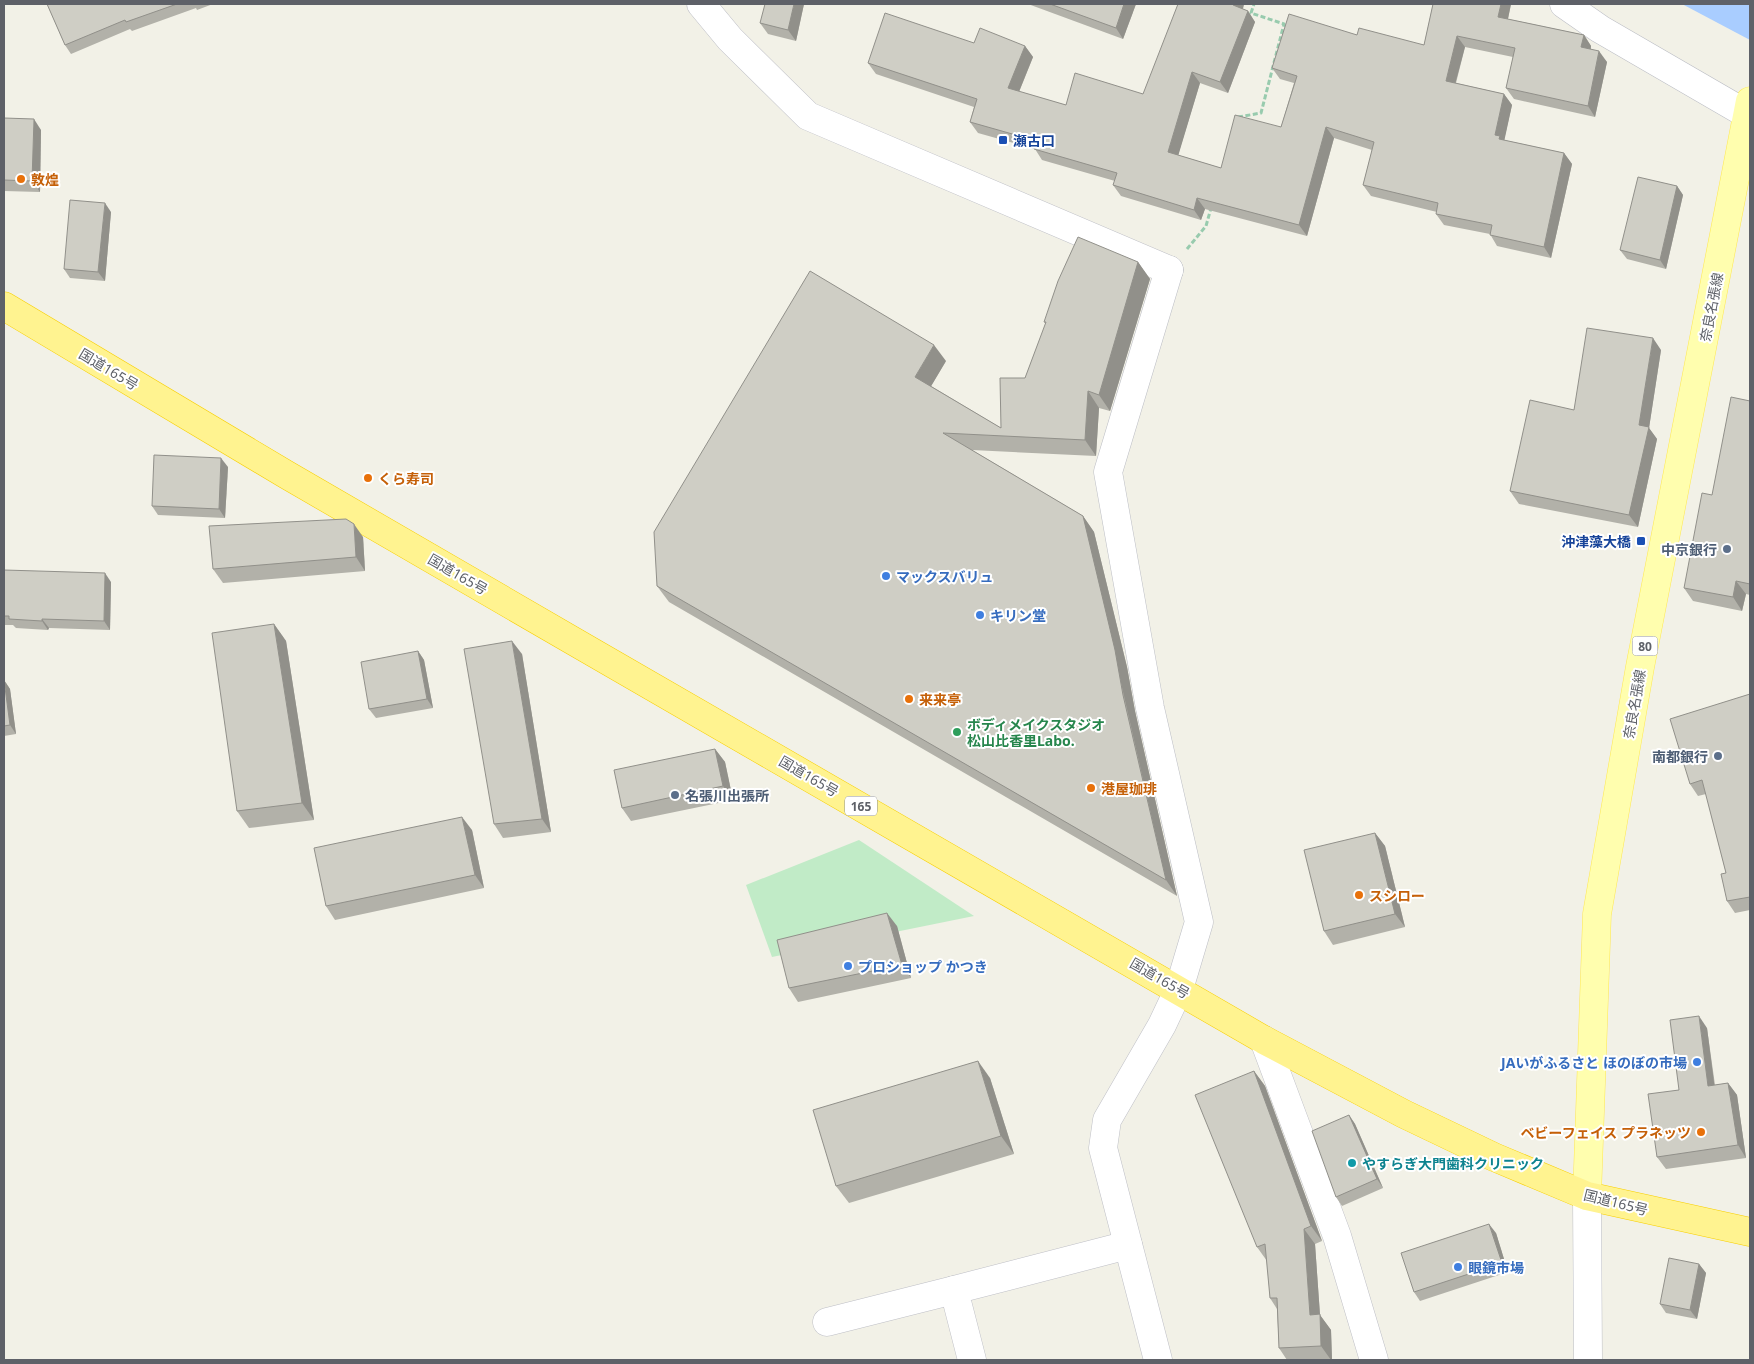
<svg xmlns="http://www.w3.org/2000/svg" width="1754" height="1364" viewBox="0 0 1754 1364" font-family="'Noto Sans','Noto Sans JP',sans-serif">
<rect width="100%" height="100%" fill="#f2f1e7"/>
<polygon fill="#c1ebc7" points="859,840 974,916 772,957 746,885"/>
<polygon fill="#a9cdff" points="1682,4 1750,4 1750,40"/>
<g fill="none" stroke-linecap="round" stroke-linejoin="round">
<g stroke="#bebfc6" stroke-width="29">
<g id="street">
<polyline points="701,4 730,39 808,116 1169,270"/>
<polyline points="1264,1040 1337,1236 1374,1360"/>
<polyline points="827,1322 954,1290"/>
<polyline points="972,1360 954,1290 1128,1245"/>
<polyline points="1158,1360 1103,1148 1107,1120 1162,1025 1179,989"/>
</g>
</g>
<g stroke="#bcbec5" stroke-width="29">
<g id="secondary">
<polyline points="1564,4 1600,29 1750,116"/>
<polyline points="1169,270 1108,472 1150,708 1199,922 1179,989"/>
<polyline points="1587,1196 1588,1360"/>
</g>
</g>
<g stroke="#ffe852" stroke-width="29">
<polyline id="primary" points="1587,1196 1597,914 1640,667 1750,101"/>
</g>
<g stroke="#f8cf00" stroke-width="29">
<polyline id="highway" points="4,306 287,475 594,653 1264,1040 1404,1114 1494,1157 1587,1196 1750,1232"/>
</g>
<g stroke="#98cbae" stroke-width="3" stroke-dasharray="5 2.5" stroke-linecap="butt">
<polyline points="1238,117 1261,113 1284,24 1251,13 1254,4"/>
<polyline points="1187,249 1206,226 1211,208"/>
</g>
<use href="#street" stroke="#fff" stroke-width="28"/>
<use href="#secondary" stroke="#fff" stroke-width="28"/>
<use href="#primary" stroke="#fffeae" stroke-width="28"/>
<use href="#highway" stroke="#fff390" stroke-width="28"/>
</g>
<g fill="#b2b1a9">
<polygon points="47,4 213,4 197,10 196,8 132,31 130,29 71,54 65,45"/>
<polygon points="804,4 796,41 768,34 760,23"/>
<polygon points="1028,4 1136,4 1123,39"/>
<polygon points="1244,4 1243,9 1248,11 1255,22 1228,93 1200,83 1178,155 1221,168 1281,127 1294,83 1280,79 1272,68 1357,35 1424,45 1433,4 1511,4 1508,19 1584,35 1591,46 1591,49 1607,62 1595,117 1514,99 1506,88 1513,57 1465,47 1456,83 1504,94 1512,105 1504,140 1564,153 1572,164 1551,258 1497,246 1490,234 1444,225 1436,214 1437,212 1371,196 1363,185 1372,150 1334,138 1307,236 1205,209 1201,220 1121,196 1113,185 1115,181 1042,160 1035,149 978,133 970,122 974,107 876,74 868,63 974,43 1025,46 1033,57 1019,92 1066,105 1143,94"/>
<polygon points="4,118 41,130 40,192 4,191"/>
<polygon points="1677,186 1683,195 1666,269 1627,259 1620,250"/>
<polygon points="111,212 105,281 70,278 64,269"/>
<polygon points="1138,262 1150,279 1110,411 1099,408 1096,456 972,450 1083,516 1094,532 1127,667 1135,711 1177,896 669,602 657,586 946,361 931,386 1001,428 1025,378 1046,324 1044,322"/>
<polygon points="1661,350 1649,428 1657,439 1638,527 1519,504 1510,491 1574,410"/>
<polygon points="1750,401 1750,595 1746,594 1742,611 1693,601 1684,588 1712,495"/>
<polygon points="228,467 225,518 158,515 152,506"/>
<polygon points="363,537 365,571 223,583 213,569"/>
<polygon points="4,570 111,582 110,630 49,628 48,630 16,628 13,625 4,625"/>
<polygon points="274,624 286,641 314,820 249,828 237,811"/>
<polygon points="418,651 424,660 433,708 376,718 369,709"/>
<polygon points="522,654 551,832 503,838 494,824"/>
<polygon points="4,680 10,689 16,734 4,736"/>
<polygon points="1750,694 1750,910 1735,913 1727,901 1726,873 1706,794 1698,796 1690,784"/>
<polygon points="715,749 725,762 733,800 631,821 622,808"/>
<polygon points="472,830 484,888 335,920 326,906"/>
<polygon points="1375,833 1385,846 1405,927 1333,945 1324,931"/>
<polygon points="897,926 911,978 798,1002 789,988"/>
<polygon points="1707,1028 1715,1085 1728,1083 1737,1095 1746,1158 1666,1169 1657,1157 1679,1090"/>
<polygon points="1254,1071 1265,1086 1322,1241 1315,1244 1320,1315 1331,1330 1332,1360 1287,1360 1279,1348 1277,1309 1270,1298 1267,1261 1257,1247"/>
<polygon points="990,1078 1014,1154 849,1203 836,1186"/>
<polygon points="1349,1115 1355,1124 1383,1188 1342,1206 1336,1197"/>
<polygon points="1496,1233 1508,1272 1420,1301 1414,1292"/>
<polygon points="1699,1264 1706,1273 1697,1319 1666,1313 1660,1304"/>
</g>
<g fill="#91908a">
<polygon points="794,4 804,4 796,41 788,30"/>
<polygon points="1124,4 1136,4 1123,39 1116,28"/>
<polygon points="1234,4 1244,4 1241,16 1233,5"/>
<polygon points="1501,4 1511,4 1506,28 1498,17"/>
<polygon points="1248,11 1255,22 1228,93 1220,82"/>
<polygon points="1584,35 1591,46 1589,58 1581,47"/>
<polygon points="1457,36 1465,47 1453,92 1446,81"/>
<polygon points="1025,46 1033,57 1016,99 1008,88"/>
<polygon points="1599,51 1607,62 1595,117 1588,106"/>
<polygon points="1192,72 1200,83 1176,163 1168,152"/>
<polygon points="1504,94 1512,105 1504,142 1495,135"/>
<polygon points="34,119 41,130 40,192 32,181"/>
<polygon points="1326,127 1334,138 1307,236 1299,225"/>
<polygon points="1564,153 1572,164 1551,258 1544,247"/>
<polygon points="1677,186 1683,195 1666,269 1660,260"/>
<polygon points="1197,198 1205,209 1201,220 1194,210"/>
<polygon points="105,203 111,212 105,281 98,272"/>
<polygon points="1138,262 1150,279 1110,411 1099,395"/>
<polygon points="1653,338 1661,350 1649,428 1657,439 1638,527 1629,515 1639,425"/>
<polygon points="934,345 946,361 927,393 915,377"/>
<polygon points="1088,391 1099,408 1096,456 1085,440"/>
<polygon points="221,458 228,467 225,518 219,509"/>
<polygon points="1083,516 1094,532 1127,667 1135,711 1177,896 1166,880"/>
<polygon points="354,524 363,537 365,571 356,557"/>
<polygon points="105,573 111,582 110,630 104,621"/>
<polygon points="1736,581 1746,594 1742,611 1733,597"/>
<polygon points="42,619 49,628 48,630 42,621"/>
<polygon points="274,624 286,641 314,820 302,803"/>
<polygon points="512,641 522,654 551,832 542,819"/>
<polygon points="418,651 424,660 433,708 427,699"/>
<polygon points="4,680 10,689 16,734 10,725"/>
<polygon points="715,749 725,762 733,800 723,786"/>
<polygon points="462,817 472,830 484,888 475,875"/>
<polygon points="1375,833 1385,846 1405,927 1395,914"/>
<polygon points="887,913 897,926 911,978 902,965"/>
<polygon points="1699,1016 1707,1028 1716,1098 1708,1086"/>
<polygon points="978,1061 990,1078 1014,1154 1001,1136"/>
<polygon points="1254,1071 1265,1086 1322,1241 1311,1226"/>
<polygon points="1728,1083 1737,1095 1746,1158 1738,1145"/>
<polygon points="1349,1115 1355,1124 1383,1188 1377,1179"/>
<polygon points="1489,1224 1496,1233 1508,1272 1502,1263"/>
<polygon points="1304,1229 1315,1244 1320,1315 1331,1330 1332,1360 1331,1360 1321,1346 1310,1315"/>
<polygon points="1699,1264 1706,1273 1697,1319 1690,1310"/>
</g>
<g fill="#cfcec5" stroke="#91908a">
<polygon points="47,4 177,4 126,22 125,20 65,45"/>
<polygon points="765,4 794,4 788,30 760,23"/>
<polygon points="1050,4 1124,4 1116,28"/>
<polygon points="1178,4 1234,4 1233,5 1248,11 1220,82 1192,72 1168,152 1221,168 1235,115 1281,127 1297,76 1272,68 1289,14 1357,35 1359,28 1424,45 1433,4 1501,4 1498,17 1584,35 1581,47 1599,51 1588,106 1506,88 1515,48 1457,36 1446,81 1504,94 1495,135 1500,136 1499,139 1564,153 1544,247 1490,235 1492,225 1436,214 1438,203 1363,185 1374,142 1326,127 1299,225 1197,198 1194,210 1113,185 1117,173 1034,149 1037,141 970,122 977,99 868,63 885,13 974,43 980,28 1025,46 1008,88 1066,105 1075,73 1143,94"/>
<polygon points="4,118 34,119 32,181 4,180"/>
<polygon points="1638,177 1677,186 1660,260 1620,250"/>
<polygon points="70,200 105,203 98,272 64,269"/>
<polygon points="1078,237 1138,262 1099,395 1088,391 1085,440 943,433 1083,516 1115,650 1123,695 1166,880 657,586 654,532 810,271 934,345 915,377 1001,428 1000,378 1025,378 1046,322 1044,322 1058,281"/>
<polygon points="1587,328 1653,338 1639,425 1649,427 1629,515 1510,491 1530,400 1574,410"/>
<polygon points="1731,397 1750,401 1750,584 1736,581 1733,597 1684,588 1702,493 1712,495"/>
<polygon points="154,455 221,458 219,509 152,506"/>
<polygon points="346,519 354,524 356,557 213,569 209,526"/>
<polygon points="4,570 105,573 104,621 42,619 42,621 9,619 9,616 4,616"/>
<polygon points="274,624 302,803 237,811 212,633"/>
<polygon points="512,641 542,819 494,824 464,649"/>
<polygon points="418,651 427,699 369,709 361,662"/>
<polygon points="4,680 10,725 4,726"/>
<polygon points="1750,694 1750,897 1727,901 1721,874 1726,873 1702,780 1690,784 1670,719"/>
<polygon points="715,749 723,786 622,808 614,770"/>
<polygon points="462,817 475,875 326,906 314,848"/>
<polygon points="1375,833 1395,914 1324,931 1304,850"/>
<polygon points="887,913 902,965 789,988 777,940"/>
<polygon points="1699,1016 1708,1086 1728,1083 1738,1145 1657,1157 1648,1094 1679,1090 1670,1020"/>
<polygon points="978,1061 1001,1136 836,1186 813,1110"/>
<polygon points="1254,1071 1311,1226 1304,1229 1310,1315 1320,1314 1321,1346 1279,1348 1277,1298 1270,1298 1265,1244 1257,1247 1195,1095"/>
<polygon points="1349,1115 1377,1179 1336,1197 1312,1131"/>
<polygon points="1489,1224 1502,1263 1414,1292 1401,1253"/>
<polygon points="1669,1258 1699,1264 1690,1310 1660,1304"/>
</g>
<g fill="#1a4fb4" stroke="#fff" stroke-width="2">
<rect x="998" y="135" width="10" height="10" rx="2.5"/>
<rect x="1636" y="536" width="10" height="10" rx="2.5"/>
</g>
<g fill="#e8710a" stroke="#fff" stroke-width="2">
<circle cx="21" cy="179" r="5"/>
<circle cx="368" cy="478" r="5"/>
<circle cx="909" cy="699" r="5"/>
<circle cx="1091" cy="788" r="5"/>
<circle cx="1359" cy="895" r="5"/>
<circle cx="1701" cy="1132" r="5"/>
</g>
<g fill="#5c6f8a" stroke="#fff" stroke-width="2">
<circle cx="1727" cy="549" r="5"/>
<circle cx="1718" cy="756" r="5"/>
<circle cx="675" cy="795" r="5"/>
</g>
<g fill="#3f7fe0" stroke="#fff" stroke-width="2">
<circle cx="886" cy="576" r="5"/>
<circle cx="980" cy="615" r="5"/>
<circle cx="848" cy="966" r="5"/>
<circle cx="1697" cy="1062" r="5"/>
<circle cx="1458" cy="1267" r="5"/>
</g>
<circle fill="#2e9e5b" stroke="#fff" stroke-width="2" cx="957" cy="732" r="5"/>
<circle fill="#0f9aa8" stroke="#fff" stroke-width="2" cx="1352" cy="1163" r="5"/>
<g text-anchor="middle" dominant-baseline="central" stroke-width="4" stroke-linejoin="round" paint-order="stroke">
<g fill="#fff" stroke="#8e9095" stroke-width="1">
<rect x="1632.5" y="636.5" width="25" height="19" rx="4"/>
<rect x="845" y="796.5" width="32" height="19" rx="4"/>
</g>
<g font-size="12" font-weight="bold" fill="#5e6168">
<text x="1645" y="646">80</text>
<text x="861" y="806">165</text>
</g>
<g font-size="14" font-weight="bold" fill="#164399" stroke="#fff" text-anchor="start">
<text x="1013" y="140">瀬古口</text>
<text x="1631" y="541" text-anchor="end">沖津藻大橋</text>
</g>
<g font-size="14" font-weight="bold" fill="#c56008" stroke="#fff" text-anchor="start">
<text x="31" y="179">敦煌</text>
<text x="378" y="478">くら寿司</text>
<text x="919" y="699">来来亭</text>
<text x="1101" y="788">港屋珈琲</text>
<text x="1369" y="895">スシロー</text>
<text x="1691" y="1132" text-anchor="end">ベビーフェイス プラネッツ</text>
</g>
<g font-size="14" fill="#5e6168" stroke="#fff">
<text transform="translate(1711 307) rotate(-79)">奈良名張線</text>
<text transform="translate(109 369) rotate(31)">国道165号</text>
<text transform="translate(458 574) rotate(30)">国道165号</text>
<text transform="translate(1634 704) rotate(-80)">奈良名張線</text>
<text transform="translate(809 776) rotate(30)">国道165号</text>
<text transform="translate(1160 978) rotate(30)">国道165号</text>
<text transform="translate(1616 1202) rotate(14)">国道165号</text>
</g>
<g font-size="14" font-weight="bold" fill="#4e5e75" stroke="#fff" text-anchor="end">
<text x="1717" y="549">中京銀行</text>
<text x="1708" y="756">南都銀行</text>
<text x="685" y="795" text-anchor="start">名張川出張所</text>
</g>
<g font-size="14" font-weight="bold" fill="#366cbe" stroke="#fff" text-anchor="start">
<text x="896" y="576">マックスバリュ</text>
<text x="990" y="615">キリン堂</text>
<text x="858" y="966">プロショップ かつき</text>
<text x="1687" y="1062" text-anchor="end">JAいがふるさと ほのぼの市場</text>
<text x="1468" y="1267">眼鏡市場</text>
</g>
<g font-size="14" font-weight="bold" fill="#27864d" stroke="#fff" text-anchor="start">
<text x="967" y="724">ボディメイクスタジオ<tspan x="967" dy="16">松山比香里Labo.</tspan></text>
</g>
<g font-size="14" font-weight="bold" fill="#0d838f" stroke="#fff" text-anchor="start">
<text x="1362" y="1163">やすらぎ大門歯科クリニック</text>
</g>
</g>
<rect width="1754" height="1364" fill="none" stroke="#5e6168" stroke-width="10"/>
</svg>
